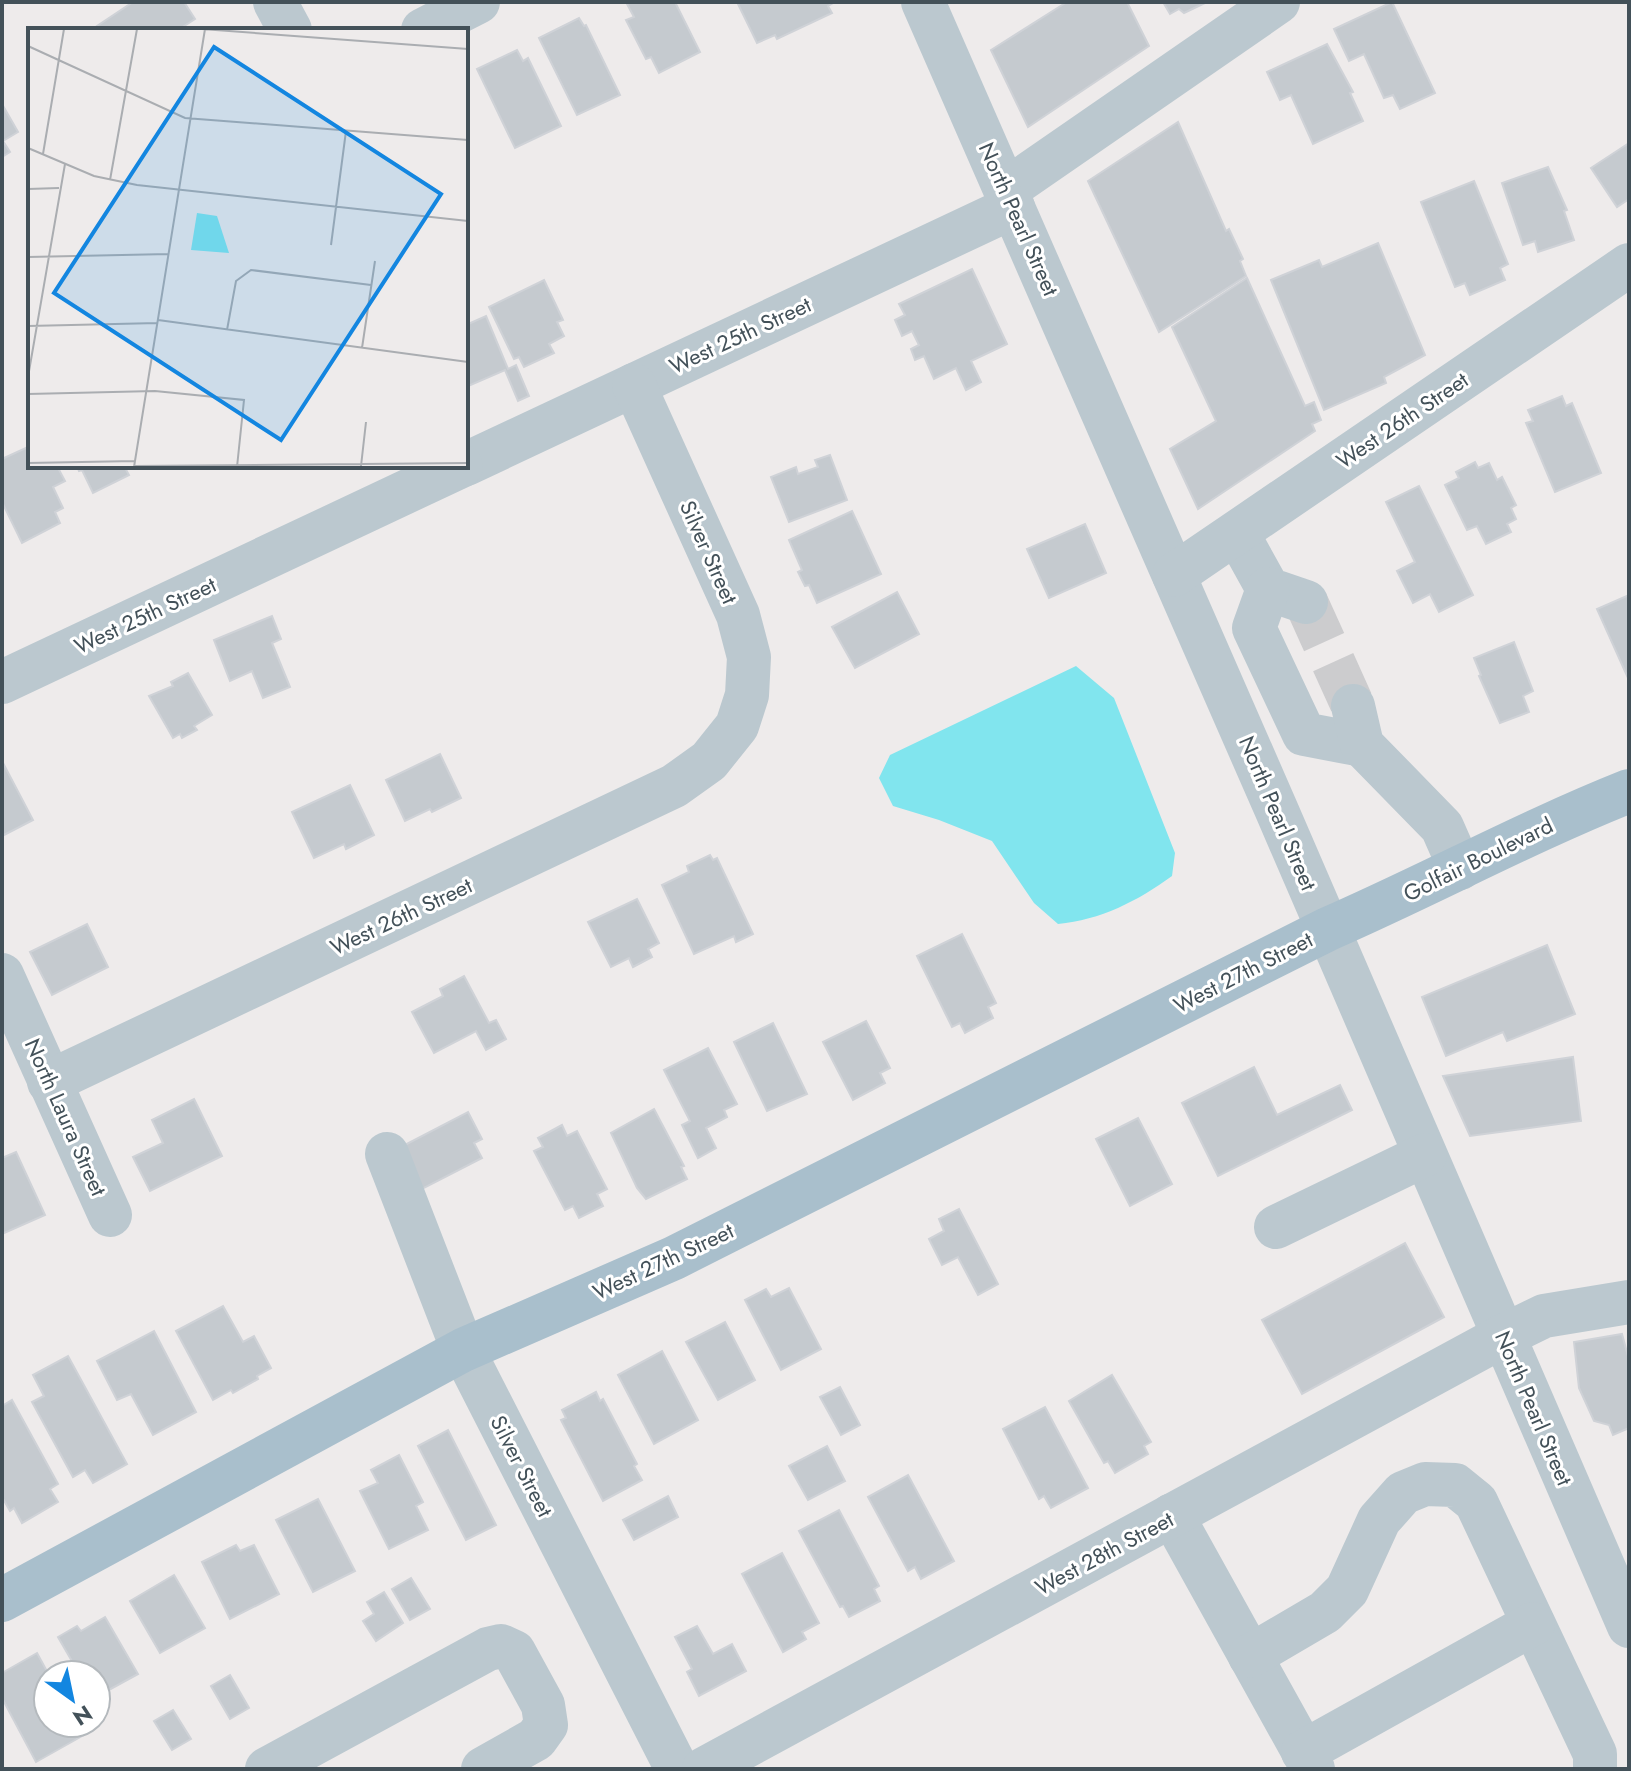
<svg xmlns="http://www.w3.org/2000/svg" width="1631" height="1771" viewBox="0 0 1631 1771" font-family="Jost,sans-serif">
<rect width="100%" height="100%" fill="#eeebeb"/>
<path fill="#81e5ee" d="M1076,666L1114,698L1175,853L1172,876C1138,901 1100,920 1058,924L1034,903L992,841L939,820L893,806L879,778L890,755Z"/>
<g fill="#c5cacf" stroke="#cfd2d7" stroke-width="2">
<polygon points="133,2 184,2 195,19 178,30 100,30 97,26"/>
<polygon points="626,2 675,2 700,52 659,73 651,57 646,59 626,20 634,17"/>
<polygon points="737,2 835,2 828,6 832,13 777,39 775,35 757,43"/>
<polygon points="1067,2 1127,2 1149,46 1028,127 991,50"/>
<polygon points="1163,2 1207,2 1184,13 1179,9 1170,14"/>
<polygon points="1392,2 1435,93 1400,109 1393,95 1384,98 1364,54 1349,61 1334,29"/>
<polygon points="579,18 584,26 586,25 620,95 577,115 539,38"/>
<polygon points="1327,44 1353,92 1350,93 1363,121 1313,144 1291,95 1280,100 1267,72"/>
<polygon points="517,50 523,61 528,58 561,126 515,148 477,69"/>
<polygon points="2,104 18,132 3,141 10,152 2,157"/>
<polygon points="1178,122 1226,231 1229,229 1243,259 1240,261 1246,276 1159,332 1088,181"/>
<polygon points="1629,143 1629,199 1617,207 1591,168"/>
<polygon points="1548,167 1567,210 1564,211 1574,240 1538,252 1535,241 1523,245 1502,183"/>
<polygon points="1474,181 1508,264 1500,268 1505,280 1470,295 1465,283 1455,287 1421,202"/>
<polygon points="1378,243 1425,355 1384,377 1386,383 1324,410 1271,280 1319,260 1322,267"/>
<polygon points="972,269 1007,344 971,361 981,382 966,390 956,368 934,379 924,356 915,360 911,349 919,345 912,331 902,336 895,320 905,315 899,304"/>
<polygon points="1247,278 1305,406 1314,402 1321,420 1312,424 1315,431 1198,509 1170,449 1216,421 1172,327"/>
<polygon points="544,280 563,320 557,322 564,336 549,344 554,353 524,367 519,357 514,359 489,307"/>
<polygon points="486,316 508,369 516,365 529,396 518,401 505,370 466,387 466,325"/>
<polygon points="1562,396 1566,406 1572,403 1601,473 1555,492 1526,423 1533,421 1528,410"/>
<polygon points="30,446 30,466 57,466 65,481 53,487 63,508 55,512 60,523 22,543 2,502 2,459"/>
<polygon points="830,455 847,500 789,522 771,477 796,467 798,474 818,467 815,460"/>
<polygon points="1475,462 1478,468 1489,463 1497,480 1502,477 1516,505 1511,508 1516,519 1507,524 1511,532 1486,544 1477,526 1467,530 1445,485 1459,478 1456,472"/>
<polygon points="77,466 124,466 129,475 93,493 82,470 79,471"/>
<polygon points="1419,486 1473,595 1439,612 1430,594 1413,603 1397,571 1415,562 1386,502"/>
<polygon points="852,511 881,574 817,603 809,585 805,586 798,572 802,570 789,540"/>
<polygon points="1085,524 1106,573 1049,598 1027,549"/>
<polygon points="897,592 919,634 855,668 832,627"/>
<polygon points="1629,595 1629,678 1628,678 1597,609"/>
<polygon points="272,616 281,639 272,643 290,687 263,698 252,671 230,681 214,640"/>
<polygon points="1514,642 1533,691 1523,696 1529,712 1500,723 1479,676 1481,675 1474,658"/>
<polygon points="188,673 212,715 194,726 197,730 182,738 180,734 173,738 149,696 173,686 171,682"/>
<polygon points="440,754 461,798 432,812 430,809 405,821 386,780"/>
<polygon points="2,761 33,820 2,836"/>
<polygon points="350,785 374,835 346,849 344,844 314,858 292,812"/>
<polygon points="710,855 713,860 717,858 753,934 736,942 734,936 694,954 662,885 689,872 687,866"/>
<polygon points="637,899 659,943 648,949 652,957 633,967 629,958 611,967 588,922"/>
<polygon points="87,924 108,967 52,995 30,952"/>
<polygon points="962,934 996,1003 988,1007 993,1018 965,1033 960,1023 952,1027 917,956"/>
<polygon points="1547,945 1575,1014 1507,1041 1503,1032 1446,1056 1422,997"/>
<polygon points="464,976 489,1023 496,1020 506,1039 486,1050 476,1031 434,1053 412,1012 443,996 440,989"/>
<polygon points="866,1021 890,1068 880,1073 885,1083 853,1100 823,1042"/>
<polygon points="773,1023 807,1094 767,1111 734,1042"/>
<polygon points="708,1048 737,1104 724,1110 727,1117 706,1128 716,1148 698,1158 682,1125 690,1121 664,1070"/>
<polygon points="1573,1057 1581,1121 1470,1136 1443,1076"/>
<polygon points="1254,1067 1277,1115 1340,1085 1352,1110 1218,1176 1182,1103"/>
<polygon points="194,1099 222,1156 150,1191 133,1157 163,1143 152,1120"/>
<polygon points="654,1109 684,1166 681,1167 687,1179 646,1199 637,1188 611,1133"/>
<polygon points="468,1112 482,1139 474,1143 482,1158 420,1190 399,1148"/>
<polygon points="1138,1118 1172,1184 1130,1206 1096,1139"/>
<polygon points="562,1125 567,1136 577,1131 607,1189 597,1194 603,1206 579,1218 573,1206 565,1210 534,1151 543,1147 538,1138"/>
<polygon points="16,1152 45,1215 2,1234 2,1158"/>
<polygon points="959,1209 998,1284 978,1295 958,1257 942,1265 929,1239 944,1231 939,1219"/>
<polygon points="1405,1243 1444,1317 1302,1394 1262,1320"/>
<polygon points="789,1288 821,1349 781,1370 745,1300 766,1289 771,1297"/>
<polygon points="223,1306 243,1342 254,1336 271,1368 257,1376 258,1379 233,1393 231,1390 213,1400 176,1331"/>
<polygon points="725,1322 755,1380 718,1400 686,1342"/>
<polygon points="154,1331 196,1412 153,1435 131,1394 117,1400 97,1361"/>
<polygon points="1622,1334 1629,1360 1629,1428 1613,1435 1609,1425 1594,1421 1579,1388 1574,1342"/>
<polygon points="662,1351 698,1420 654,1444 618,1375"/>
<polygon points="68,1356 127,1464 93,1483 85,1470 73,1477 32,1402 44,1396 33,1375"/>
<polygon points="1112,1375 1151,1442 1144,1446 1148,1454 1115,1473 1108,1461 1104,1463 1069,1401"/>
<polygon points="840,1387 860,1425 841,1435 820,1397"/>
<polygon points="596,1392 600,1401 603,1399 637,1464 634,1466 642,1480 603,1501 561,1420 566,1418 562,1410"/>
<polygon points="12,1400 58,1484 50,1489 58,1502 22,1523 14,1508 10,1511 2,1497 2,1406"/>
<polygon points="1045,1407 1088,1488 1051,1508 1044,1496 1039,1499 1003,1429"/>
<polygon points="448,1430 496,1525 466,1540 418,1446"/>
<polygon points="827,1446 845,1481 808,1500 789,1466"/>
<polygon points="399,1455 423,1502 416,1506 428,1530 389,1549 360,1491 378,1483 371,1470"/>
<polygon points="908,1475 954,1561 921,1579 915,1567 908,1571 868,1497"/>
<polygon points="668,1496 678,1517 634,1540 623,1520"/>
<polygon points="318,1499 355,1571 313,1592 276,1520"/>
<polygon points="839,1510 879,1586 874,1589 880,1601 849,1617 843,1606 840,1607 799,1531"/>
<polygon points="236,1545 240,1551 254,1545 279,1594 230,1619 202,1562"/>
<polygon points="782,1553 819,1623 802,1632 806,1639 783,1652 742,1574"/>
<polygon points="174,1575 205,1628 160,1653 130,1601"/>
<polygon points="411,1578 430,1609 410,1620 392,1589"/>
<polygon points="384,1592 403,1623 376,1641 363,1621 374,1614 367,1602"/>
<polygon points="105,1617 138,1674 96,1697 96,1675 80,1675 58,1637 77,1626 81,1631"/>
<polygon points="697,1626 713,1654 732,1644 746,1671 699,1696 687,1672 692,1669 675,1637"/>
<polygon points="37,1653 49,1675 48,1723 77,1723 84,1735 36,1762 2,1698 2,1673"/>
<polygon points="230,1675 249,1708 230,1719 211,1686"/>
<polygon points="173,1710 191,1739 172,1750 154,1721"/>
</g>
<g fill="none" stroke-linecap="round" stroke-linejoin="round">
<polyline stroke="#ccccce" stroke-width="44" stroke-dasharray="44 22" stroke-linecap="butt" points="1306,602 1353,706"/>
<g stroke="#bbc8cf" stroke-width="44">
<polyline points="275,2 290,30"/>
<polyline points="923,2 1277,811 1629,1626"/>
<polyline points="423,30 478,2"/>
<polyline points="1006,190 1278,2"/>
<polyline points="466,464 1013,207"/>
<polyline points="1237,533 1268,589 1306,602"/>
<polyline points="1174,575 1629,265"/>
<polyline points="1268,589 1254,628 1304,734 1362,745"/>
<polyline points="2,682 461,466"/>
<polyline points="1353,706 1362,745 1442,827 1460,868"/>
<polyline points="2,975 110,1215"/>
<polyline points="49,1082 674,786 709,761 737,726 747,695 749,657 738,615 634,385"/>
<polyline points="387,1154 463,1350 677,1769"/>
<polyline points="1276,1227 1425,1155"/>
<polyline points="1172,1515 1313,1769"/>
<polyline points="1250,1656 1325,1612 1347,1590 1379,1520 1403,1493 1425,1484 1455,1485 1476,1502 1595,1754 1595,1769"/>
<polyline points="1303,1752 1533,1624"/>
<polyline points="267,1769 488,1649 501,1646 514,1652 543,1705 546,1725 536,1739 483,1769"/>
<polyline points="704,1769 1503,1336 1544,1316 1629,1302"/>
</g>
<path stroke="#a9bfcc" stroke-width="44" d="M2,1600L463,1350L674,1258L1328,929C1429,885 1526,832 1629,791"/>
</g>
<g text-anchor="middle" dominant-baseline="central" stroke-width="6" stroke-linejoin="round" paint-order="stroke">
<g font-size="22" fill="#435159" stroke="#fff">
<text transform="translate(1019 219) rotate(66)">North Pearl Street</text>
<text transform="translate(740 335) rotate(-25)">West 25th Street</text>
<text transform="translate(1402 420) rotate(-34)">West 26th Street</text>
<text transform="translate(709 552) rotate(66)">Silver Street</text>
<text transform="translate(145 615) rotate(-25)">West 25th Street</text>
<text transform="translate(1278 813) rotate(67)">North Pearl Street</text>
<text transform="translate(1478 859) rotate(-26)">Golfair Boulevard</text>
<text transform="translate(401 916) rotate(-25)">West 26th Street</text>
<text transform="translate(1243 972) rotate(-27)">West 27th Street</text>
<text transform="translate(66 1117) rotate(66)">North Laura Street</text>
<text transform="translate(663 1261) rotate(-25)">West 27th Street</text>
<text transform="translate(1534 1408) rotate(67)">North Pearl Street</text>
<text transform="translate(522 1466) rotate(63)">Silver Street</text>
<text transform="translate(1104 1553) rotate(-28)">West 28th Street</text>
</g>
</g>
<g transform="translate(28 28)">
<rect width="440" height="440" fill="#eeebeb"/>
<path d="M169,185L189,188L201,225L163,222Z" fill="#81e5ee"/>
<path fill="none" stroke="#aaadb1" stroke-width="2" d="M174,1L440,21M0,18L157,90L440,112M0,120L66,148L109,157L440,193M15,126L36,1M82,152L109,1M0,161L31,160M303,217L318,103M0,229L141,226M130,292L440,334M0,298L130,295M199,302L208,253L223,242L343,257M334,320L347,233M0,349L37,136M0,366L127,363L216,372L209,439M0,435L107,433M107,438L440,435M333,438L338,394M106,439L177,1"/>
<path fill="#1386e0" fill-opacity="0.15" stroke="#1386e0" stroke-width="4" d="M186,19L413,166L253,412L26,265Z"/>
<rect width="440" height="440" fill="none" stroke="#435159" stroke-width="4"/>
</g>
<rect width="1631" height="1771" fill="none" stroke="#435159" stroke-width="8"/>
<g transform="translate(72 1699) rotate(147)"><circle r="38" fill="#ffffff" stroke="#b4b9bd" stroke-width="2"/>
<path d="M0-6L14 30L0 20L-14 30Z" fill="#1386e0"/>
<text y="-12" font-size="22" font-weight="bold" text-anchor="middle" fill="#435159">N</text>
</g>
</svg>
